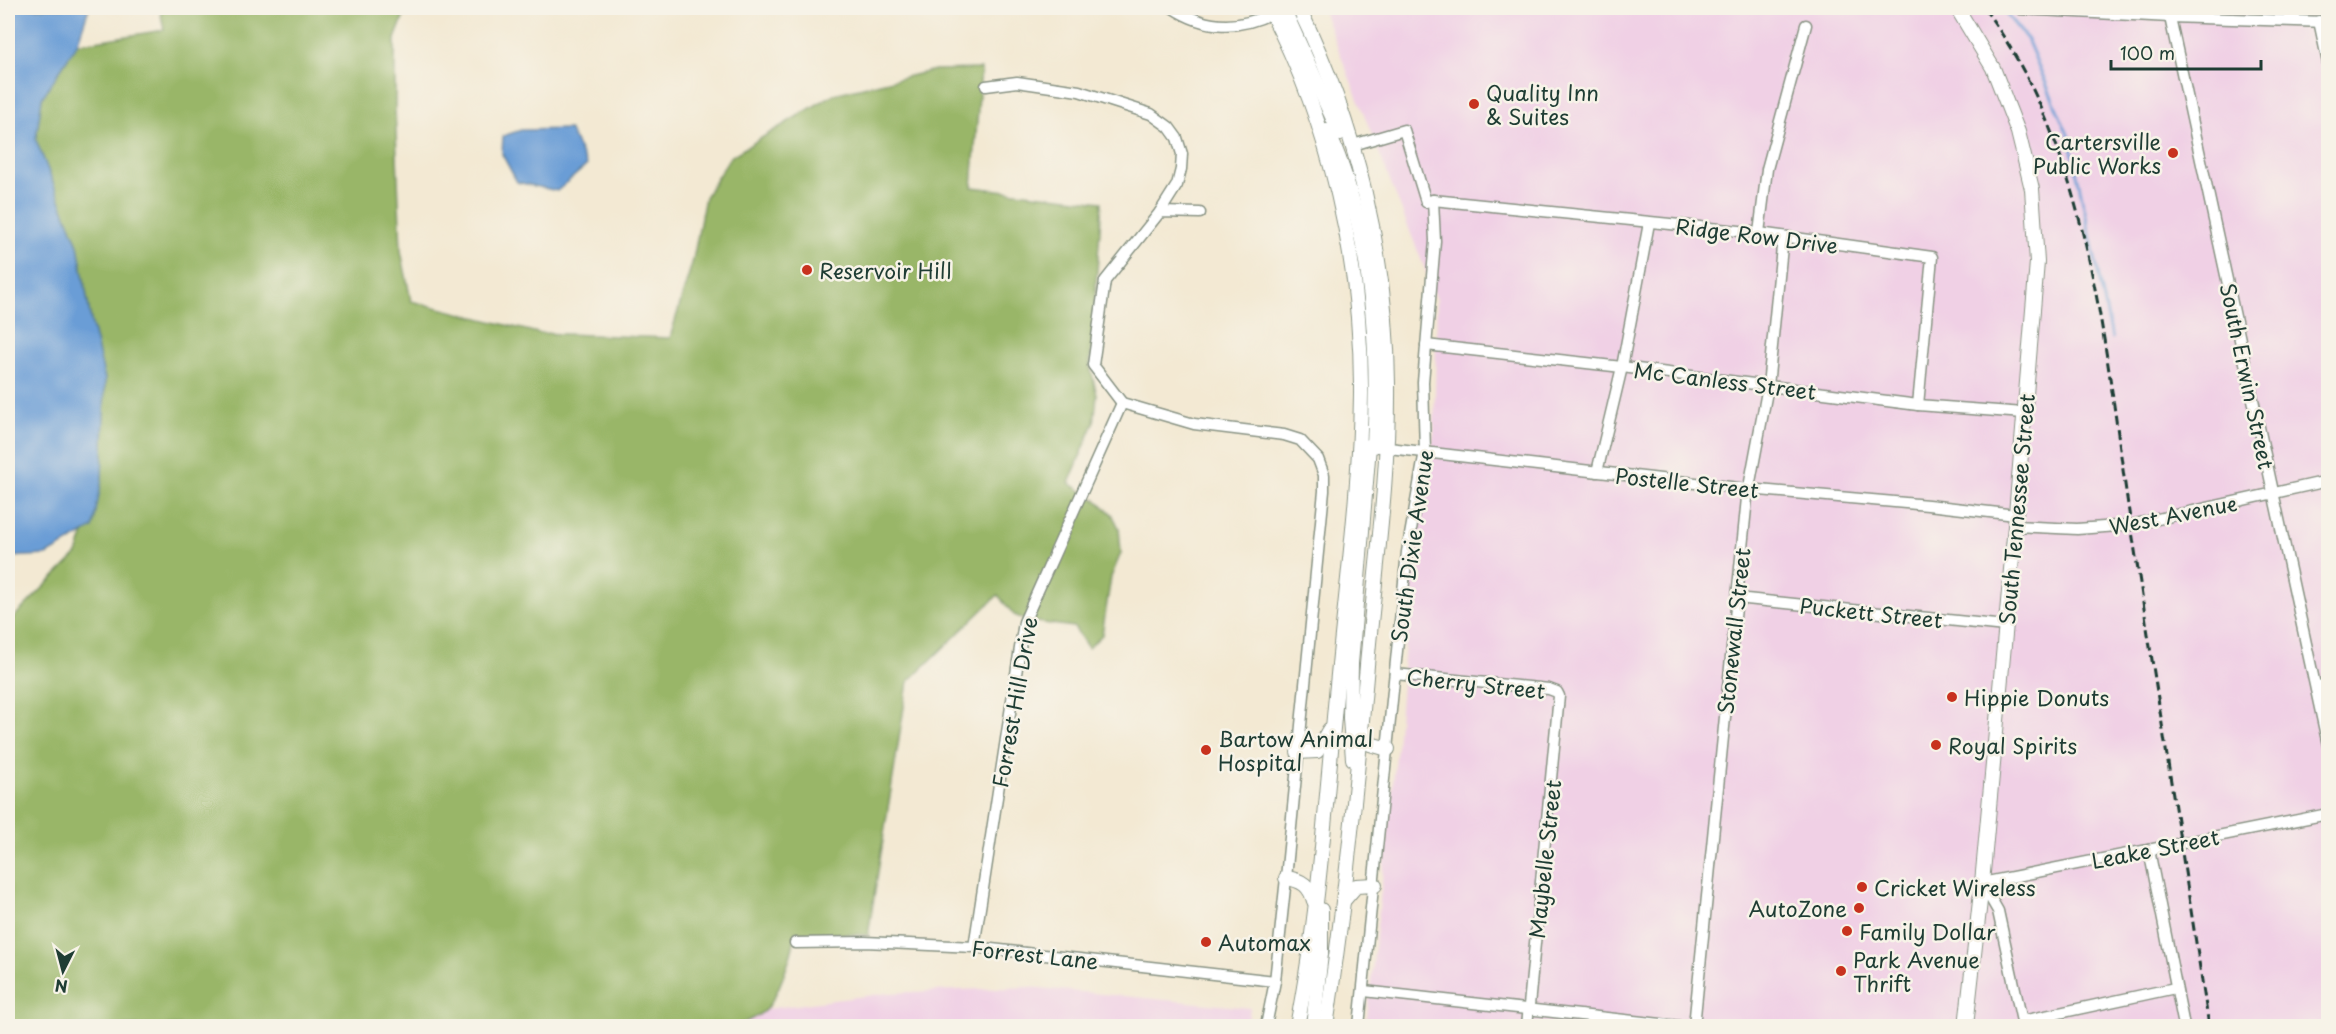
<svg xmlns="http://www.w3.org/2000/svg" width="2336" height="1034" viewBox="0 0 2336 1034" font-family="'Playpen Sans',sans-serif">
<rect width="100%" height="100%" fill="#f7f3e8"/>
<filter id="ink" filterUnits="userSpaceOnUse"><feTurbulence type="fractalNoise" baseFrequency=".0167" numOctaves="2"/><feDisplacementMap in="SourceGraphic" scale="12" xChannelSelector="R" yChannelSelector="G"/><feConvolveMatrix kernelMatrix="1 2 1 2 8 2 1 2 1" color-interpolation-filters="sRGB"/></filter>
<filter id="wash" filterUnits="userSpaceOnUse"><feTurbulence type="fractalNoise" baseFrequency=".008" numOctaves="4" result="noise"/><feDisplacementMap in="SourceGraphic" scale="24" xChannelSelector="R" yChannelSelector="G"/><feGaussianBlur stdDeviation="1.35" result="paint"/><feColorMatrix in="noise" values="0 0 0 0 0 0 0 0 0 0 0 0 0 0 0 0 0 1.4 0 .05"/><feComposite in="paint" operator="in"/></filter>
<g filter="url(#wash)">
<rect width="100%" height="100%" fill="#f3e9d3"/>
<g fill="#f0d0e5">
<polygon points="1322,8 2328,8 2328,1026 1366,1026 1397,747 1408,607 1423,497 1434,433 1437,300"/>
<polygon points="1028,987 1250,1008 1247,1026 738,1026 766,1009 888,993"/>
</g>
<path fill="#99b668" stroke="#5c7a4e" stroke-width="1.5" d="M160,8H407L395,39V108L401,251L411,301L538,333L670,338L693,260L705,197L730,157L834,94L935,70L981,69L972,187L1102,202L1090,366L1097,395L1094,423L1069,483L1099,502L1112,514L1119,528L1121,553L1111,577L1102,635L1088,648L1074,627L1028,621L1014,615L998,595L908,682L868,935L795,932C795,949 778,995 767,1008C761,1016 746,1021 738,1026H8V623L77,554L102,479L105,379L91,321L78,245L36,140L42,98L77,44L164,30Z"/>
<g fill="#6a9dd6" stroke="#446d85" stroke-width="1.5">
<polygon points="8,8 89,8 77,44 42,98 36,140 78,245 91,321 105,379 102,479 93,528 47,555 8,557"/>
<polygon points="569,129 587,165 557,191 517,182 502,154 503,136 521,130"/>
</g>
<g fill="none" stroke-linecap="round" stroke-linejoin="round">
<polyline stroke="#6a9dd6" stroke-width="3" points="2001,8 2027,39 2069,137 2112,338"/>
</g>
</g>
<g filter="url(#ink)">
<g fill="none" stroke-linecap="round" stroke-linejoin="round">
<g stroke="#899384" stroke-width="13">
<g id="minor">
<path d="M1173,8C1205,29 1239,30 1272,13"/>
<polyline points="2168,8 2328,745"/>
<polyline points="2020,9 2170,17 2328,22"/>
<polyline points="2319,21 2328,63"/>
<polyline points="986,86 1017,82 1079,91 1151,114 1169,127 1177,138 1182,154 1181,169 1177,185 1160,212"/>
<polyline points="1353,145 1404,130 1426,202 1433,200 1435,241 1423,382 1425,451 1407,552 1359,1026"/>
<polyline points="1433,200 1759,233 1932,257 1918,405"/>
<polyline points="1200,213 1160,212 1105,281 1093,365 1122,403 1194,424 1284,435 1300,440 1318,459 1324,475 1324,491 1286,878 1275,981 1266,1026"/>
<polyline points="1759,233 1767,169 1806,25"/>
<polyline points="1426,345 1622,367 1918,405 2024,413"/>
<polyline points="1380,447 1748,489 1928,505 2016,515"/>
<polyline points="1597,472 1622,367 1649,223"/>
<polyline points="2015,526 2077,529 2131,525 2328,481"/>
<polyline points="1737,598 2005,626"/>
<polyline points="1395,674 1549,689 1557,692 1559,696 1527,1026"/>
<polyline points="2316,686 2328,685"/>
<polyline points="2149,850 2184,1026"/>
<polyline points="795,943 865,942 974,947 1275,981"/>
<polyline points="974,947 1024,622 1122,403"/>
<polyline points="1364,991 1679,1026"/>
<polyline points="2022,1021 2175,988"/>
<polyline points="1694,1026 1747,498 1768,386 1783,237"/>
<polyline points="2023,1026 1998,911 1982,883 2328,814"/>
</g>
</g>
<g stroke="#899384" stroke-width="16">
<g id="major">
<path d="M1269,8C1330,124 1362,262 1361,394C1360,491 1346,589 1337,685C1326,799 1319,914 1297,1026"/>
<polyline points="1283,8 1340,134"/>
<path d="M1299,8C1356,125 1387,254 1388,384C1389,474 1376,565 1368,654C1357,779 1345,903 1326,1026"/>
<polyline points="1957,8 1993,68 2018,132 2032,189 2037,262 2015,526 1982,883 1966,1026"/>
<path d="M1327,131C1336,147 1341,165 1347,182C1374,267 1379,358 1374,446"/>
<polyline points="1361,729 1370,744 1388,749"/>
<polyline points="1298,752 1317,751 1329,730"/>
<polyline points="1353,759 1350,718 1351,664 1369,446"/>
<path d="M1286,878C1302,880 1310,886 1314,901"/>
<polyline points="1344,900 1356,886 1375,885"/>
<polyline points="1313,1026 1321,954 1321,910"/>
</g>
</g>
<use href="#minor" stroke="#fff" stroke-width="10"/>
<use href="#major" stroke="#fff" stroke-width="14"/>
<path stroke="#1f3d34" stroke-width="3" stroke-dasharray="9 4.5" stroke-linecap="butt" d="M1984,8C2093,156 2104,350 2131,525C2157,692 2183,859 2209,1026"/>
</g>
</g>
<g fill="#c8321e" stroke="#f7f3e8" stroke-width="2">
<circle cx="1474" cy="104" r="6"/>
<circle cx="2173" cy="153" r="6"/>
<circle cx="807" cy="270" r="6"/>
<circle cx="1952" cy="697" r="6"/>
<circle cx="1936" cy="745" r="6"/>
<circle cx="1206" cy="750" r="6"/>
<circle cx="1862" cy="887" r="6"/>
<circle cx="1859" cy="908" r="6"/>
<circle cx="1847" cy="931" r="6"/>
<circle cx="1206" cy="942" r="6"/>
<circle cx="1841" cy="971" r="6"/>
</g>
<g text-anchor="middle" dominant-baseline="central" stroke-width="5" stroke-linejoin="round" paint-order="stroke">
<g font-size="21" fill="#1f3d34" stroke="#f7f3e8" text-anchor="start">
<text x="1486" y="92">Quality Inn<tspan x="1486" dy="24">&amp; Suites</tspan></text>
<text x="2161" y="141" text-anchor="end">Cartersville<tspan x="2161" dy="24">Public Works</tspan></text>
<text x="819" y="270">Reservoir Hill</text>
<text x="1964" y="697">Hippie Donuts</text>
<text x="1218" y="738">Bartow Animal<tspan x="1218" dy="24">Hospital</tspan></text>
<text x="1948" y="745">Royal Spirits</text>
<text x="1874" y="887">Cricket Wireless</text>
<text x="1847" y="908" text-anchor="end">AutoZone</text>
<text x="1859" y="931">Family Dollar</text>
<text x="1218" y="942">Automax</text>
<text x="1853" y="959">Park Avenue<tspan x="1853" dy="24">Thrift</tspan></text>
</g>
<g font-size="21" fill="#1f3d34" stroke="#f7f3e8">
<text transform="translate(1757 235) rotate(7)">Ridge Row Drive</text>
<text transform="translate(2248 376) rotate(78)">South Erwin Street</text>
<text transform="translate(1725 380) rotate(7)">Mc Canless Street</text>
<text transform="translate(1687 482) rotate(6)">Postelle Street</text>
<text transform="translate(2016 509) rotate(-85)">South Tennessee Street</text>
<text transform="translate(2173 514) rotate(-11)">West Avenue</text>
<text transform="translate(1411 546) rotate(-82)">South Dixie Avenue</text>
<text transform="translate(1871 612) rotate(6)">Puckett Street</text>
<text transform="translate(1733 631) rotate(-84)">Stonewall Street</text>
<text transform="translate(1476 683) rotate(6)">Cherry Street</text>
<text transform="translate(1014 702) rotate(-80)">Forrest Hill Drive</text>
<text transform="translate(2155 848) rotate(-11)">Leake Street</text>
<text transform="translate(1544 859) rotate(-84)">Maybelle Street</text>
<text transform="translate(1035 954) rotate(6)">Forrest Lane</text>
</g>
</g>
<rect width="2336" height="1034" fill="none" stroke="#f7f3e8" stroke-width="30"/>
<g transform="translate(63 971) rotate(186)" stroke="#f7f3e8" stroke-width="4.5" paint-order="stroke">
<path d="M0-4.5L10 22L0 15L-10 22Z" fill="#1f3d34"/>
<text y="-9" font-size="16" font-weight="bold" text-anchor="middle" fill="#1f3d34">N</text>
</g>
<path d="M2111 60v9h150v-9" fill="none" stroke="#1f3d34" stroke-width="3"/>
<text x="2120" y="60" font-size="18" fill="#1f3d34" stroke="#f7f3e8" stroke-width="4.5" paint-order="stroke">100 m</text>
</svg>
